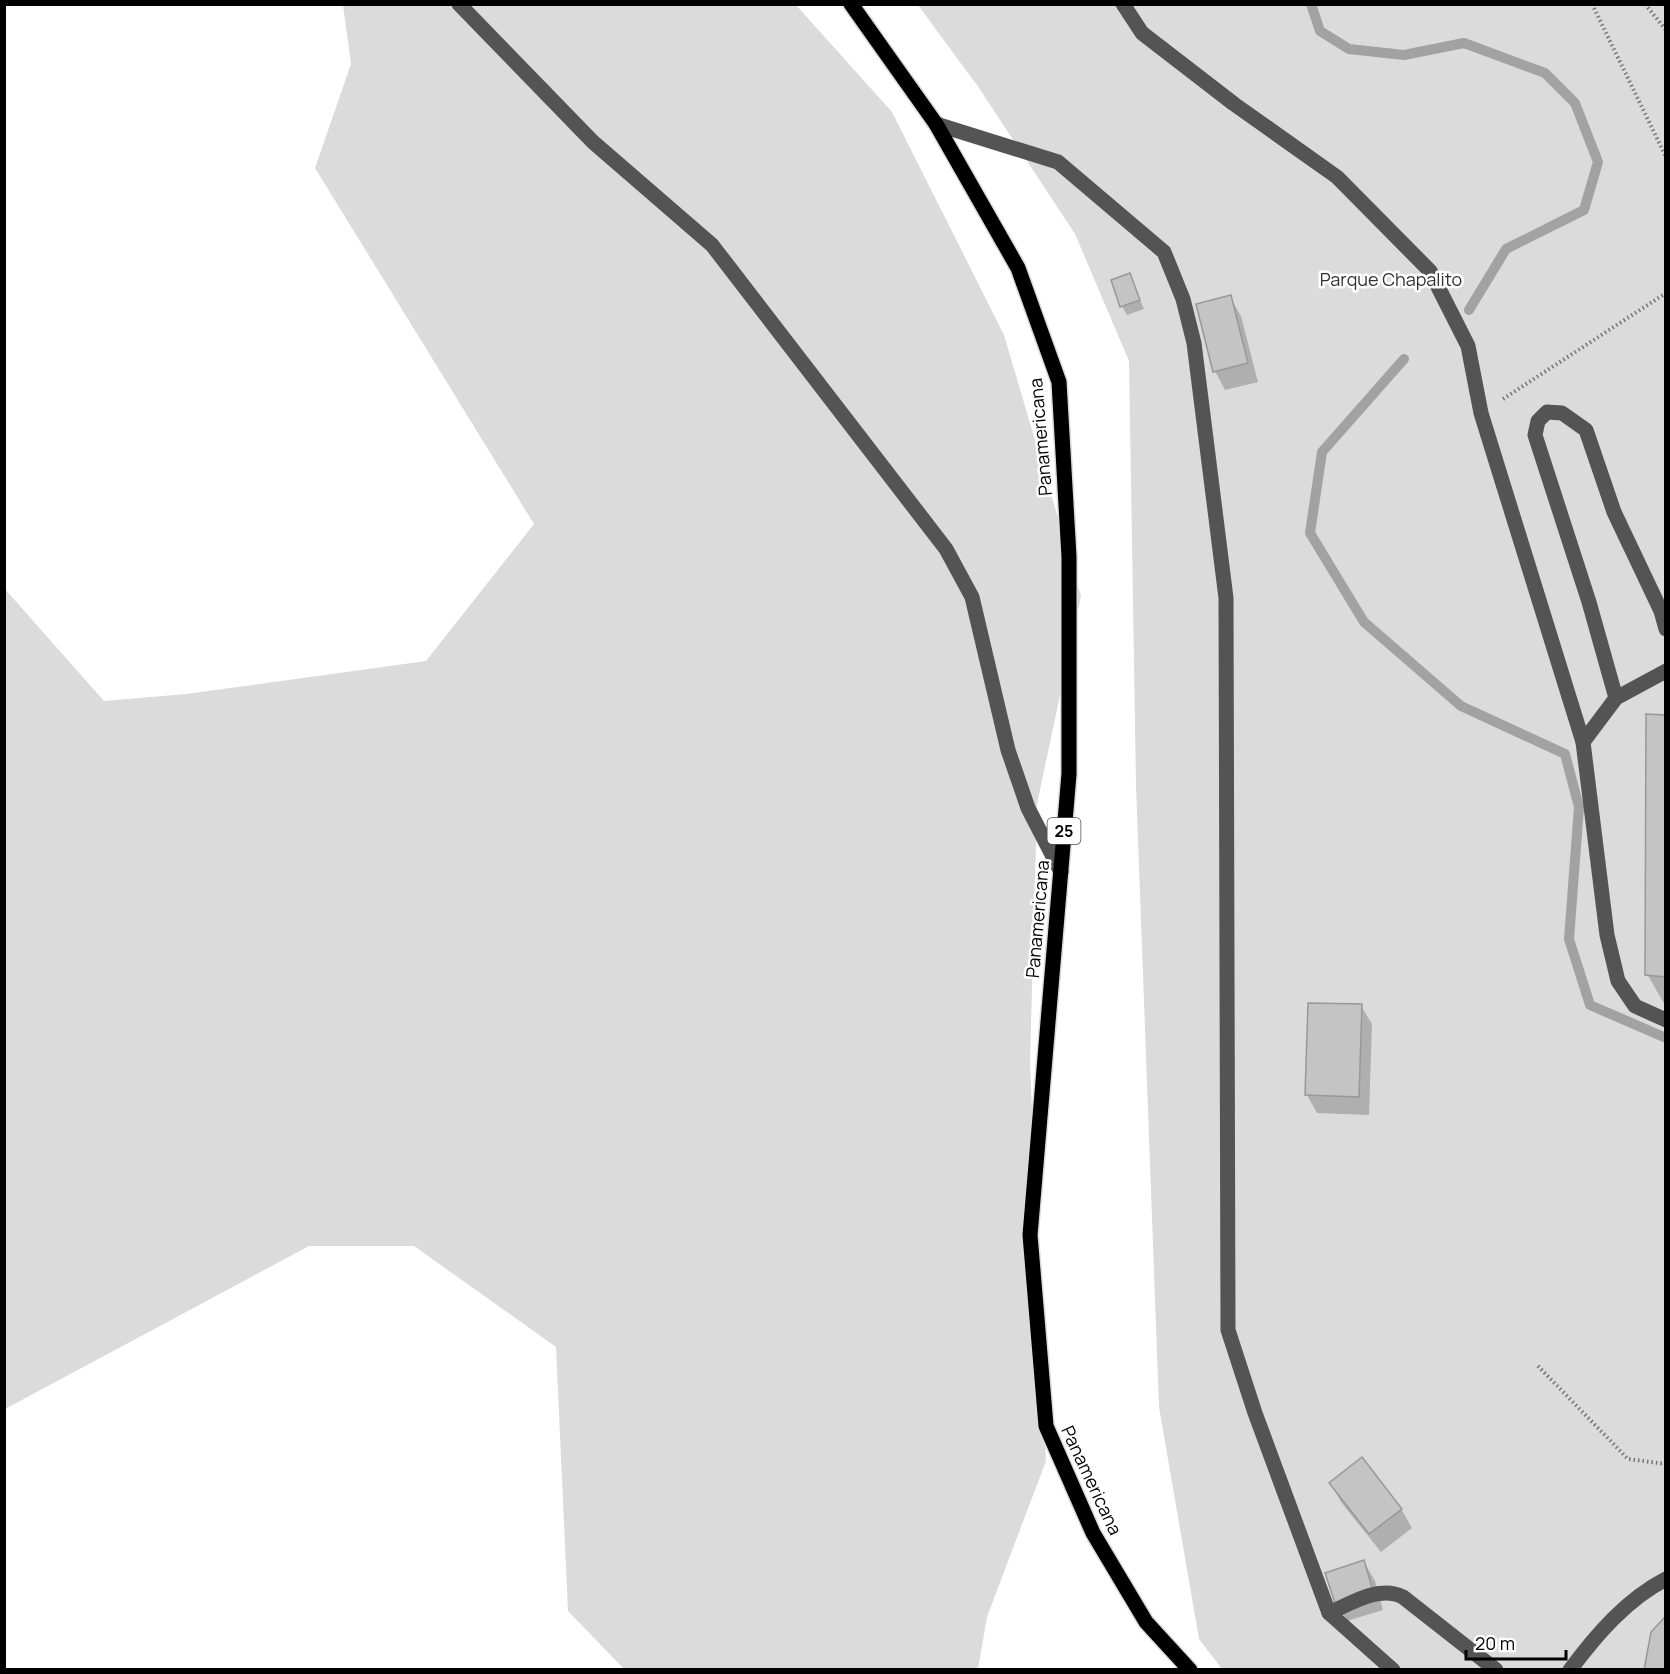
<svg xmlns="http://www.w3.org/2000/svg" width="1670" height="1674" viewBox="0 0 1670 1674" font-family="Manrope,sans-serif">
<rect width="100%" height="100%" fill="#fff"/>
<g fill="#dbdbdb">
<polygon points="343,5 796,5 892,112 1004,335 1081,596 1037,804 1030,1062 1046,1461 987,1617 978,1669 624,1669 568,1611 556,1347 414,1246 309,1246 5,1409 4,588 104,701 186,694 426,661 534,524 315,168 351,64"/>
<polygon points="918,5 1665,5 1665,1669 1222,1669 1199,1639 1159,1407 1136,785 1129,361 1075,234 979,88"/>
</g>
<g fill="#0003">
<polygon points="1129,275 1144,309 1127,315 1122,306"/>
<polygon points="1230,297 1241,316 1258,382 1225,390 1215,371"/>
<polygon points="1666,716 1666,1007 1647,974"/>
<polygon points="1361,1006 1372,1024 1369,1115 1317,1113 1307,1095"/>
<polygon points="1331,1483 1401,1509 1412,1528 1381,1552 1341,1502"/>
<polygon points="1364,1562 1375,1581 1383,1610 1347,1621 1336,1602"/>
</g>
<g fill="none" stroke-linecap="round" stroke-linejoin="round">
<g stroke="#a2a2a2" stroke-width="10">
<polyline points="1311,4 1320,31 1349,49 1404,55 1464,43 1545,73 1575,103 1598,162 1584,210 1506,249 1469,310"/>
<polyline points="1404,359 1322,452 1310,533 1364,622 1461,706 1565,754 1579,807 1569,939 1590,1005 1666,1038"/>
</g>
</g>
<g fill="#c4c4c4" stroke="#989898" stroke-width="1.5">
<polygon points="1130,273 1140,300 1120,307 1111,280"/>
<polygon points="1231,295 1248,363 1213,372 1196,304"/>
<polygon points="1646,714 1666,715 1666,977 1645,975"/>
<polygon points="1308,1003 1362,1004 1359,1097 1305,1095"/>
<polygon points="1362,1457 1402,1509 1369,1534 1329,1483"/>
<polygon points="1364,1560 1373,1591 1335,1603 1325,1573"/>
<polygon points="1666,1616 1666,1670 1644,1670 1651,1632"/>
</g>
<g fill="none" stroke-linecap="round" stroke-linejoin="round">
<g stroke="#dbdbdb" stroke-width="18">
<polyline id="major" points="851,4 936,124 1018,268 1059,382 1069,557 1069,774 1030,1235 1046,1426 1093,1533 1146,1622 1190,1670"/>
</g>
<g stroke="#767676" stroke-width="4" stroke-dasharray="1.5 3" stroke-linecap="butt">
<polyline points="1592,4 1666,157"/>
<polyline points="1645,4 1666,30"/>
<polyline points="1503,399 1666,293"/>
<polyline points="1538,1366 1628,1459 1666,1464"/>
</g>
<g stroke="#545454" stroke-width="15">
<polyline points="459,4 593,142 712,245 946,549 972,597 1008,750 1028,808 1061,872"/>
<polyline points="1123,4 1142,33 1234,104 1337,177 1430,271 1468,346 1481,413 1583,742 1607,935 1618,981 1635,1006 1666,1020"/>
<path d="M936,124L1058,162L1164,252L1183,299L1194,343L1226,598L1228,1330L1255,1413L1329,1613C1352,1603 1379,1585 1403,1597L1496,1670"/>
<polyline points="1616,698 1589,602 1535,435 1538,421 1547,412 1562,413 1586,430 1614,512 1661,611 1666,629"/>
<polyline points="1583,742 1616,698 1666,671"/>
<polyline points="1329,1613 1393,1670"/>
<path d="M1570,1670C1596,1635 1627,1599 1666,1579"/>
</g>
<use href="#major" stroke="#000" stroke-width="15"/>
</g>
<g text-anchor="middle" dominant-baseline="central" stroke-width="5" stroke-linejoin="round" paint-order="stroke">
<rect fill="#fff" stroke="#4c4c4c" stroke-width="1.5" x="1047.5" y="818" width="33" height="26" rx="4.5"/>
<g font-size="16" font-weight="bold" fill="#000">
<text x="1064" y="831">25</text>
</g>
<g font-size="18" fill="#323232" stroke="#fff">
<text x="1391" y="279">Parque Chapalito</text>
</g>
<g font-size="18" fill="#000" stroke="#fff">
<text transform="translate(1040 437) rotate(-95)">Panamericana</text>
<text transform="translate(1037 919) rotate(-85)">Panamericana</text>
<text transform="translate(1092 1480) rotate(65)">Panamericana</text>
</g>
</g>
<rect width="1670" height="1674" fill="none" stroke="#000000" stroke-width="12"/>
<path d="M1466 1650v9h100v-9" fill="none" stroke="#000000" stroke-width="3"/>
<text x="1475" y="1650" font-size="18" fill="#000000" stroke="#ffffff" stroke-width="4.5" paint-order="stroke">20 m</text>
</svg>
